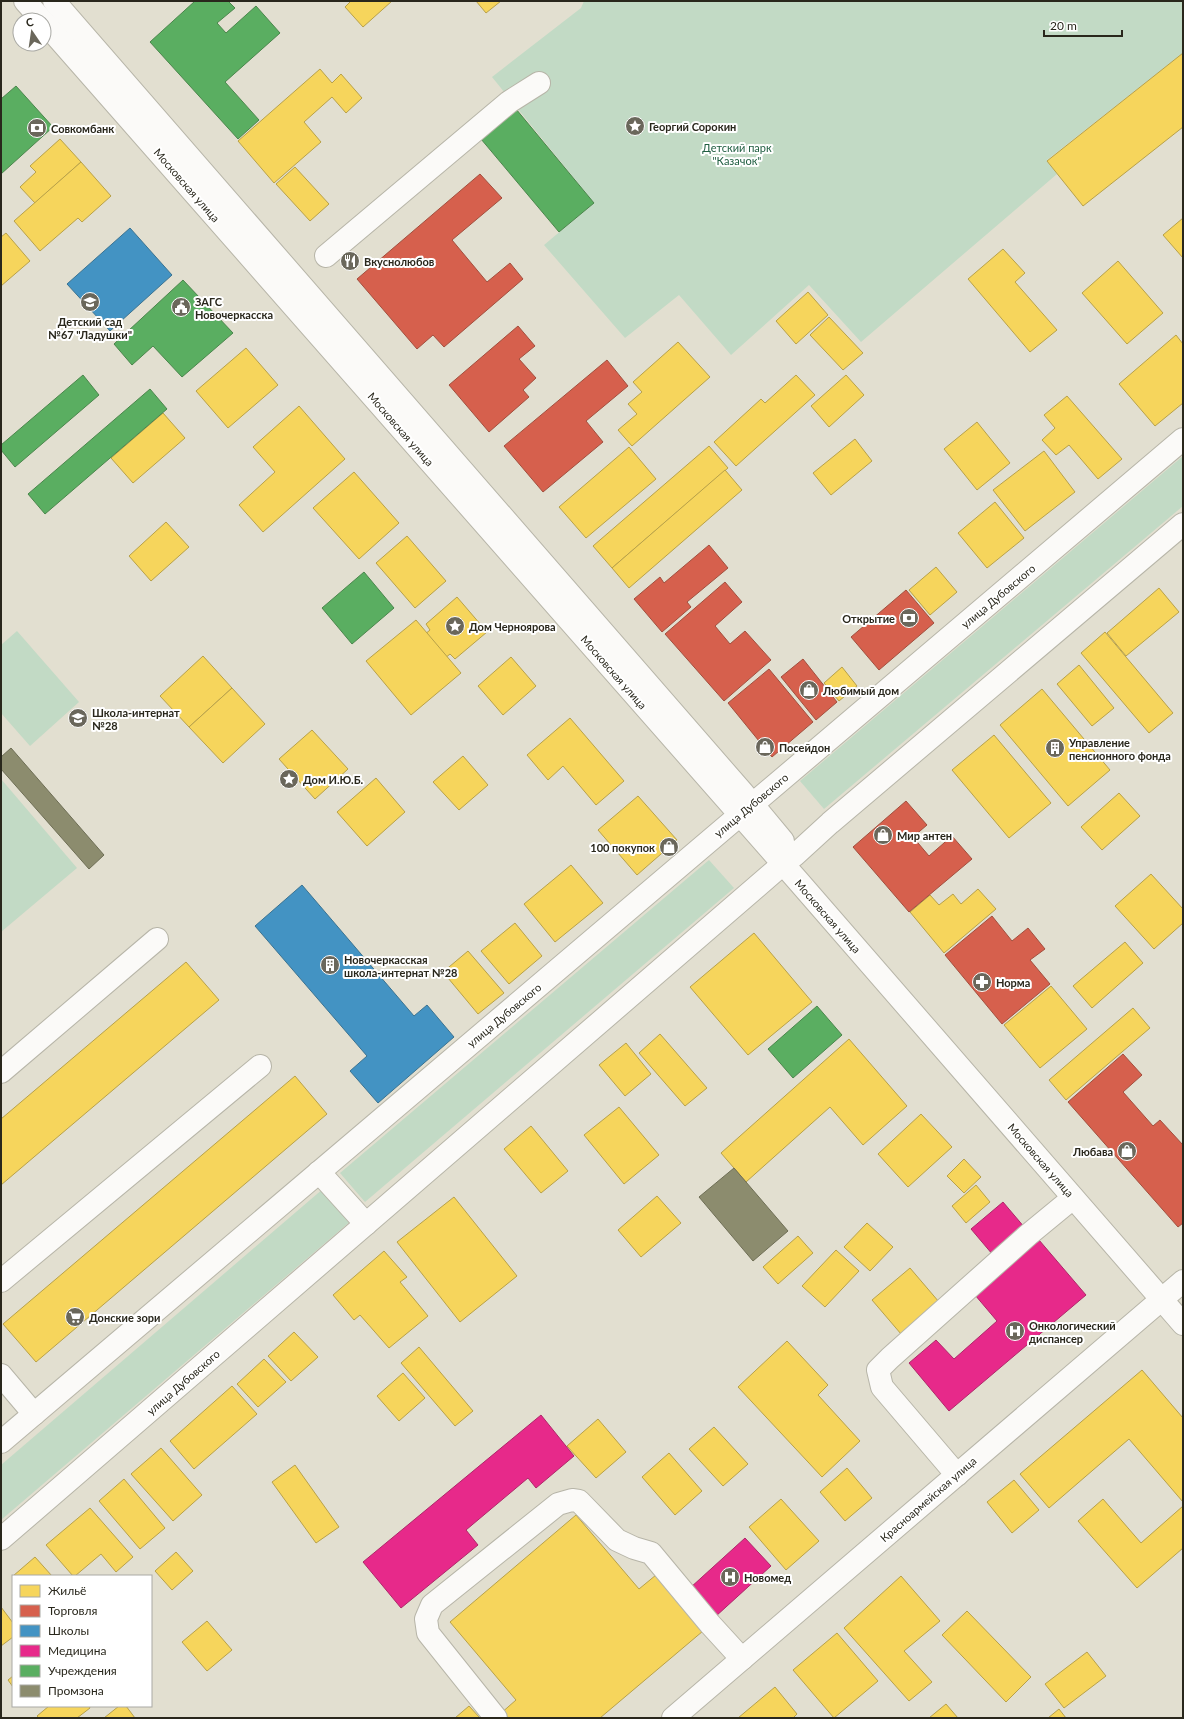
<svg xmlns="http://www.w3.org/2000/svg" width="1184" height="1719" viewBox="0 0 1184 1719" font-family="Lato,sans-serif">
<rect width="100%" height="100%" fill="#e2dfd0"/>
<g fill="#c2dac5">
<polygon points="584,1 1183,1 1183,53 1047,160 1057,174 861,342 809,285 731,355 679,295 625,338 544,245 594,203 492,77 581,8"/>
<polygon points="1183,456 1183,506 824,809 800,781"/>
<polygon points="17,631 79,702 30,746 1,713 1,645"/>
<polygon points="1,779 77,868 1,932"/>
<polygon points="709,860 734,888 365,1202 340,1173"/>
<polygon points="324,1188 352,1220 1,1520 1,1465"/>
</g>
<g fill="#f6d55c" stroke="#b8a149">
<polygon points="351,1 392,1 363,27 345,7"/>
<polygon points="476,1 501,1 486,13"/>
<polygon points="1183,53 1183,127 1083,206 1047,161"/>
<polygon points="320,69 332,83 341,74 362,98 346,113 332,97 304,122 321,142 274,183 238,141"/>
<polygon points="60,139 81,162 35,203 20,187 36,172 30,166"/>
<polygon points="81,162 111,196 82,222 78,218 40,251 14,221"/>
<polygon points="295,167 329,204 310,221 276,184"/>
<polygon points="1183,218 1183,258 1163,235"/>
<polygon points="6,233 30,261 1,286 1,237"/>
<polygon points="1003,249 1025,273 1015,282 1057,330 1030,352 968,279"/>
<polygon points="1118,261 1163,313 1127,344 1082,293"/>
<polygon points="808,292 828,315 796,344 776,321"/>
<polygon points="829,317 863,353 843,370 810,335"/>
<polygon points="1176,335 1183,344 1183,403 1155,426 1119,384"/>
<polygon points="678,342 710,377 632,446 618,430 637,414 628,404 642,392 633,382"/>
<polygon points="246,348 278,385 228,428 196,391"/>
<polygon points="796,375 815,395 736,466 714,442 761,399 765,403"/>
<polygon points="846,375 864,395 829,427 811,406"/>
<polygon points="1067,396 1122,459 1098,479 1069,445 1056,455 1042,440 1055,428 1044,415"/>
<polygon points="299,406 345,459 263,532 239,505 275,472 253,447"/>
<polygon points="163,413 185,438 133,483 111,458"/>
<polygon points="977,422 1010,463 977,490 944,449"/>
<polygon points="855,439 872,461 831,495 813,473"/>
<polygon points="709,446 728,468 612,568 593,546"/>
<polygon points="629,447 656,479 586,538 559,507"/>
<polygon points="1044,451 1075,492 1025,531 993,490"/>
<polygon points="725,470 742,490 629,588 612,568"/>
<polygon points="354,472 399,523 359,559 313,508"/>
<polygon points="995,502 1024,538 987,568 958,533"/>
<polygon points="166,522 189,547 151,581 129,556"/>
<polygon points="407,536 446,581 415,608 376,563"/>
<polygon points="936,567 957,592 930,615 909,590"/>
<polygon points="1159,588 1179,612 1126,656 1107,633"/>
<polygon points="457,597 487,632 455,659 450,654 439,663 418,640 430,630 426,624"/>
<polygon points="416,620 461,673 411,715 366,661"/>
<polygon points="1105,632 1173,713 1149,733 1081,653"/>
<polygon points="203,656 232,688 189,727 160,696"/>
<polygon points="511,657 536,686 503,715 478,686"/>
<polygon points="1079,665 1114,708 1092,726 1057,684"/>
<polygon points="842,667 857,686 839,701 824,683"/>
<polygon points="232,688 265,724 223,763 189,727"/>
<polygon points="1042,689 1110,770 1068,806 1000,725"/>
<polygon points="570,718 624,781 596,805 563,766 548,780 527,755"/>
<polygon points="312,730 348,769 315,799 279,759"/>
<polygon points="994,735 1051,803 1009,838 952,770"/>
<polygon points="463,756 488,785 459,810 433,782"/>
<polygon points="376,778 405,812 367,846 337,812"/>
<polygon points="1119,793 1140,816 1102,850 1081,827"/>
<polygon points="638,796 677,840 637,875 598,830"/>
<polygon points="571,865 603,903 555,942 524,904"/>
<polygon points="1151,874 1183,909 1183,923 1154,949 1115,906"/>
<polygon points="978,889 996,909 944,953 910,912 930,895 939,905 953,894 961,904"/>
<polygon points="515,923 542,956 509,984 481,951"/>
<polygon points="754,933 812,1002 748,1055 690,987"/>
<polygon points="1125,942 1143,963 1092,1008 1073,986"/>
<polygon points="468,951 504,993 478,1014 443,972"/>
<polygon points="186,962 219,1000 1,1185 1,1119"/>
<polygon points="1051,986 1087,1029 1040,1068 1004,1025"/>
<polygon points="1133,1008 1150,1028 1066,1100 1049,1080"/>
<polygon points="660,1034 707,1088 685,1106 639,1053"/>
<polygon points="849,1039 907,1106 863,1145 830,1107 746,1182 721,1153"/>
<polygon points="626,1043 651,1074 625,1096 599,1065"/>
<polygon points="295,1076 327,1114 36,1362 3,1324"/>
<polygon points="619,1107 659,1155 624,1184 584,1135"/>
<polygon points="921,1114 952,1147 908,1187 878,1154"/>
<polygon points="531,1126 568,1171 541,1193 504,1149"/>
<polygon points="964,1159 981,1177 964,1193 947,1176"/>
<polygon points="976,1185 990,1202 966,1223 952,1206"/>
<polygon points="657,1196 681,1223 641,1257 618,1230"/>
<polygon points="454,1197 517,1276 460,1322 397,1242"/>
<polygon points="867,1223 893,1247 870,1271 844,1247"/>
<polygon points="798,1236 813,1253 778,1284 763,1267"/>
<polygon points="836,1250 859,1271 825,1307 802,1286"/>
<polygon points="384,1251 407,1277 400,1282 428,1316 389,1348 360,1315 354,1320 333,1295"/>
<polygon points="910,1268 945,1309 907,1341 872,1300"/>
<polygon points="294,1332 318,1357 291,1381 268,1356"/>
<polygon points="787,1341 828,1385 818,1395 860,1441 822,1477 738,1387"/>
<polygon points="419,1347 473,1411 455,1426 401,1363"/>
<polygon points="264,1359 286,1382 258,1407 237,1384"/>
<polygon points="1142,1370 1183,1418 1183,1502 1129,1439 1049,1508 1020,1474"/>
<polygon points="403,1373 425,1398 399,1421 377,1396"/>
<polygon points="232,1386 257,1414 194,1469 170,1441"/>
<polygon points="598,1419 626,1452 596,1478 567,1446"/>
<polygon points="714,1427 748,1464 723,1486 689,1449"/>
<polygon points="161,1448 202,1495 173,1521 131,1474"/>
<polygon points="669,1453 702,1491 675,1515 642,1477"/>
<polygon points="295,1465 339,1527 316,1543 272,1482"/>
<polygon points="847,1468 872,1498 845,1521 820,1492"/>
<polygon points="124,1479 165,1528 140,1549 99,1501"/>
<polygon points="1014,1480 1039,1510 1012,1533 987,1502"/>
<polygon points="781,1499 819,1541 786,1570 749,1527"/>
<polygon points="1103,1499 1141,1543 1183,1506 1183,1548 1137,1588 1078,1521"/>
<polygon points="90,1508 133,1557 116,1572 101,1554 75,1576 73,1576 46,1545"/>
<polygon points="576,1515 639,1589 656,1575 703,1631 600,1718 503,1718 500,1714 516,1700 450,1622"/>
<polygon points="176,1552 193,1571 172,1590 155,1571"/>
<polygon points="35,1557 52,1576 13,1576"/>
<polygon points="901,1576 940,1621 904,1651 932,1682 909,1701 844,1628"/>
<polygon points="1,1607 13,1623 13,1637 1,1646"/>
<polygon points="967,1611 1031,1677 1006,1702 942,1635"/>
<polygon points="207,1621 232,1650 207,1671 182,1642"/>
<polygon points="837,1633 878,1681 834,1718 793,1670"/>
<polygon points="1087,1652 1106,1676 1064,1708 1045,1684"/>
<polygon points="13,1676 13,1687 8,1680"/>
<polygon points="775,1687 797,1714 793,1718 738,1718"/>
<polygon points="946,1704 958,1718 929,1718"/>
<polygon points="49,1706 89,1706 90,1708 77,1718 39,1718 37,1716"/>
<polygon points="119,1706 126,1706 135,1718 104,1718"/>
<polygon points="469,1706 480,1718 455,1718"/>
<polygon points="1059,1709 1066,1718 1048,1718"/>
</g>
<g fill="#d6604d" stroke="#a24f3e">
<polygon points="480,174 502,198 452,240 487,282 510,263 523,279 444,347 433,335 417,349 357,279"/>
<polygon points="518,326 535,346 519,359 536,378 523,390 529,397 489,432 449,385"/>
<polygon points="607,360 628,386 586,421 603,442 543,492 504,446"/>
<polygon points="709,545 728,568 687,602 691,607 662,632 634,599 660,577 664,583"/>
<polygon points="725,582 742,602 715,626 730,644 745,631 771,660 724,701 665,634"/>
<polygon points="906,590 934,623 879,670 851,637"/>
<polygon points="803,659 837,702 816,720 781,677"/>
<polygon points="769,669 813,722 772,757 728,703"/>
<polygon points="906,801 927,825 913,837 929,856 952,836 972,859 909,912 853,847"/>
<polygon points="992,916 1012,941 1028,928 1045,949 1030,960 1050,984 1002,1024 945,955"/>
<polygon points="1123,1054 1142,1075 1123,1092 1153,1126 1160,1120 1183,1145 1183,1223 1178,1227 1068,1102"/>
</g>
<g fill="#4393c3" stroke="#3b7391">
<polygon points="130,228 172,275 110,331 67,284"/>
<polygon points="302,885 414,1016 427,1005 454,1037 378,1103 350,1071 367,1056 255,926"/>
</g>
<g fill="#e7298a" stroke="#ae2869">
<polygon points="1003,1202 1025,1228 993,1255 971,1229"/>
<polygon points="1039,1240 1086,1295 949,1411 909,1363 936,1340 954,1359 997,1321 975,1295"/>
<polygon points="541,1415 574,1456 536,1488 528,1478 466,1530 478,1545 401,1608 363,1562"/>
<polygon points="745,1538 771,1566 715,1617 690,1588"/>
</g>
<g fill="#5aae61" stroke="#4b864c">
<polygon points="195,1 228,1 235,8 217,23 226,33 256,6 280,33 225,82 259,120 238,139 150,42"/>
<polygon points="16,86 53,127 1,174 1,99"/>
<polygon points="516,109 594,203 559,232 481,139"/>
<polygon points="183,280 233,333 182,377 153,346 132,365 114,344"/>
<polygon points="83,375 99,395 15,467 1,450 1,445"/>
<polygon points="150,389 167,409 45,514 28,494"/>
<polygon points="364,572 394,608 352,644 322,608"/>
<polygon points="817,1006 842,1035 793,1078 768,1049"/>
</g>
<g fill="#8c8c6e" stroke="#6e6e55">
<polygon points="11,748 104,855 89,869 1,769 1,757"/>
<polygon points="734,1168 788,1231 753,1261 699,1197"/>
</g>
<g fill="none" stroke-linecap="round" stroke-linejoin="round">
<g stroke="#b7b5a8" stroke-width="24">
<g id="minor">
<polyline points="326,256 509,102 539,83"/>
<polyline points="1,1072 157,939"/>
<polyline points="319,1172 366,1224"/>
<polyline points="1,1281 260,1066"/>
<polyline points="1,1375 34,1414"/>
<polyline points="1,1442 1183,439"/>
<polyline points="957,1475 882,1387 878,1370 890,1358 1028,1235 1073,1198"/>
<polyline points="1,1539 783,864 795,855 830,823 1183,524"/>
<polyline points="496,1718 428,1633 426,1619 432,1605 558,1504 572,1500 579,1501 617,1540 634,1548 651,1553 710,1624 742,1659"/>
<polyline points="673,1718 1183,1281"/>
</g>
</g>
<g stroke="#b7b5a8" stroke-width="24">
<g id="major">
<polyline points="25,1 42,20"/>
<polyline points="54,1 743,793 783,841"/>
<polyline points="44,22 799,882 1183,1324"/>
</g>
</g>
<use href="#minor" stroke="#fbfaf8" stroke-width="22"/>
<use href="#major" stroke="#fbfaf8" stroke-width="22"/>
</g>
<defs>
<g id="sight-disc" transform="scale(1)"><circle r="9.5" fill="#6a675b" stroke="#fff"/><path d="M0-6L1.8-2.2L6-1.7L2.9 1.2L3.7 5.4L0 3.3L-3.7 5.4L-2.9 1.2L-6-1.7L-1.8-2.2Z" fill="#fff"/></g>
<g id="bank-disc" transform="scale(1)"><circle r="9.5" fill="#6a675b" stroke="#fff"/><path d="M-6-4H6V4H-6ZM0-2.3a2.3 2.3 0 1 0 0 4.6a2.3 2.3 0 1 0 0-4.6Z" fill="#fff"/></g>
<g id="restaurant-disc" transform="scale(1)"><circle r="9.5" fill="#6a675b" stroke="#fff"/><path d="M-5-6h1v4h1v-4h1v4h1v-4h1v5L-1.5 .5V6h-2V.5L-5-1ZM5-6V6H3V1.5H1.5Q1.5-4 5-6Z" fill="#fff"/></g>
<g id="school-disc" transform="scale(1)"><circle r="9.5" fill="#6a675b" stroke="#fff"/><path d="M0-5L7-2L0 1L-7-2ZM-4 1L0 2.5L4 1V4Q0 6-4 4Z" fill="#fff"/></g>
<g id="civic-disc" transform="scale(1)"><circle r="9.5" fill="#6a675b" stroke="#fff"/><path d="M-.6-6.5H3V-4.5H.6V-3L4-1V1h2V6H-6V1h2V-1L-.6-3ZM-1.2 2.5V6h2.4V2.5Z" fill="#fff"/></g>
<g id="shop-disc" transform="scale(1)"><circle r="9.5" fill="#6a675b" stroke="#fff"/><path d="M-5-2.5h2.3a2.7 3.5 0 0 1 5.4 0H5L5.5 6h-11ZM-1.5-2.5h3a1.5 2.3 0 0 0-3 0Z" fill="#fff"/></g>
<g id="building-disc" transform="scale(1)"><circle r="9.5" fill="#6a675b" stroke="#fff"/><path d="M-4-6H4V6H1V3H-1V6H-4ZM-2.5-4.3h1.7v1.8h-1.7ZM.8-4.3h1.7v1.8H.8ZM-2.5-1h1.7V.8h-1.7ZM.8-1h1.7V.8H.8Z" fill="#fff"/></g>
<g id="pharmacy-disc" transform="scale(1)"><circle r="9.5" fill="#6a675b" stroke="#fff"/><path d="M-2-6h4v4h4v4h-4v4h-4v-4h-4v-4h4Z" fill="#fff"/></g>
<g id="supermarket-disc" transform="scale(1)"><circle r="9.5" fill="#6a675b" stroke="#fff"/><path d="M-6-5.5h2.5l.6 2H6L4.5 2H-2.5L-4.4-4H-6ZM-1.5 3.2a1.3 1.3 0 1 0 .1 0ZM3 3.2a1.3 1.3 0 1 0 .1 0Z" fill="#fff"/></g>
<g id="hospital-disc" transform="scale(1)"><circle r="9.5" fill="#6a675b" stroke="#fff"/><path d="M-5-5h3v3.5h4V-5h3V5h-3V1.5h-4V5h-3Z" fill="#fff"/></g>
</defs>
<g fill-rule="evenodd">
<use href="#sight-disc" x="635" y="126"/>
<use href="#bank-disc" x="37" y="128"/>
<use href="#restaurant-disc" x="350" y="261"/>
<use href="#school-disc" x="90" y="302"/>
<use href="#civic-disc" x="181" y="307"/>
<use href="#bank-disc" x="909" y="618"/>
<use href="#sight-disc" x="455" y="626"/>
<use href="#shop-disc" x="809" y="690"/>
<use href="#school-disc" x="78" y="718"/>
<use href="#shop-disc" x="765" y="747"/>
<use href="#building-disc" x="1055" y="748"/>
<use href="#sight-disc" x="289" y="779"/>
<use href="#shop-disc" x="883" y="835"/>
<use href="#shop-disc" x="669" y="847"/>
<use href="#building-disc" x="330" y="965"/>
<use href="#pharmacy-disc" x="982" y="982"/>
<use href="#shop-disc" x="1127" y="1151"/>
<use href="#supermarket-disc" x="75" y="1317"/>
<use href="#hospital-disc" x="1015" y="1331"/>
<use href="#hospital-disc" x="730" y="1577"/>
</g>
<g text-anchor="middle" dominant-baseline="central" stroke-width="4" stroke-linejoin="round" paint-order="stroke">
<g font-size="11" font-weight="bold" fill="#29271c" stroke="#fff" text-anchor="start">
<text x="649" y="126">Георгий Сорокин</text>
<text x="51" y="128">Совкомбанк</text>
<text x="364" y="261">Вкуснолюбов</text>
<text x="195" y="301">ЗАГС<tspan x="195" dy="13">Новочеркасска</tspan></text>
<text x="90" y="321" text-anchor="middle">Детский сад<tspan x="90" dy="13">№67 "Ладушки"</tspan></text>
<text x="895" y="618" text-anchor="end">Открытие</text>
<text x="469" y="626">Дом Черноярова</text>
<text x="823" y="690">Любимый дом</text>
<text x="92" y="712">Школа-интернат<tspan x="92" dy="13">№28</tspan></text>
<text x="1069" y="742">Управление<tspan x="1069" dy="13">пенсионного фонда</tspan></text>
<text x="779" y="747">Посейдон</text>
<text x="303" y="779">Дом И.Ю.Б.</text>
<text x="897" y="835">Мир антен</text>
<text x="655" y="847" text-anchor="end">100 покупок</text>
<text x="344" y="959">Новочеркасская<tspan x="344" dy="13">школа-интернат №28</tspan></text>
<text x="996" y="982">Норма</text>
<text x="1113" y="1151" text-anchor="end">Любава</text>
<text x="89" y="1317">Донские зори</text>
<text x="1029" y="1325">Онкологический<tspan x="1029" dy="13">диспансер</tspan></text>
<text x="744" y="1577">Новомед</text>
</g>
<g font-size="11" fill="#205e41" stroke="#fff">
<text x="737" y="147">Детский парк<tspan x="737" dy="13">"Казачок"</tspan></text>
</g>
<g font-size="11" fill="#29271c" stroke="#fff">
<text transform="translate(187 185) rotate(49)">Московская улица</text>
<text transform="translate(401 429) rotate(49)">Московская улица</text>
<text transform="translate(998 596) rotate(-40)">улица Дубовского</text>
<text transform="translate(614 672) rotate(49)">Московская улица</text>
<text transform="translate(751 805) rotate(-40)">улица Дубовского</text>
<text transform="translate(828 916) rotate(49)">Московская улица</text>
<text transform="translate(504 1015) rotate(-40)">улица Дубовского</text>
<text transform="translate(1041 1160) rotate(49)">Московская улица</text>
<text transform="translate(183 1382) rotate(-41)">улица Дубовского</text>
<text transform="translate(928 1499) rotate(-41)">Красноармейская улица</text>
</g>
</g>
<rect width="1184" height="1719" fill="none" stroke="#29271c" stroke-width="4"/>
<rect x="12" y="1575" width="140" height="132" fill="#ffffff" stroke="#a9a9a4"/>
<rect x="20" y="1585" width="20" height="12" fill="#f6d55c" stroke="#a9a9a4"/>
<text x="48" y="1595" font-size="12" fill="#29271c">Жильё</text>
<rect x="20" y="1605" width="20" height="12" fill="#d6604d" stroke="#a9a9a4"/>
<text x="48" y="1615" font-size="12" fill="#29271c">Торговля</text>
<rect x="20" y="1625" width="20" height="12" fill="#4393c3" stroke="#a9a9a4"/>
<text x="48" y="1635" font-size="12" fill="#29271c">Школы</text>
<rect x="20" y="1645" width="20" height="12" fill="#e7298a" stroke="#a9a9a4"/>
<text x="48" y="1655" font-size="12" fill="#29271c">Медицина</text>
<rect x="20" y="1665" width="20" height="12" fill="#5aae61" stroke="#a9a9a4"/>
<text x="48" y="1675" font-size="12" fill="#29271c">Учреждения</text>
<rect x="20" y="1685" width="20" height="12" fill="#8c8c6e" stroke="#a9a9a4"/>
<text x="48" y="1695" font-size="12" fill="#29271c">Промзона</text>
<g transform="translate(32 32) rotate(347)"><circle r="19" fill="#ffffff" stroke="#a9a9a4"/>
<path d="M0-3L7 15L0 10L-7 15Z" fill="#6a675b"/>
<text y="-6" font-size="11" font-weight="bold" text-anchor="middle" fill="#29271c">С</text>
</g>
<path d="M1044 30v6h78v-6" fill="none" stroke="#29271c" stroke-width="2"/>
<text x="1050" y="30" font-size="12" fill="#29271c" stroke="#ffffff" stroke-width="3" paint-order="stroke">20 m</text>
</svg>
